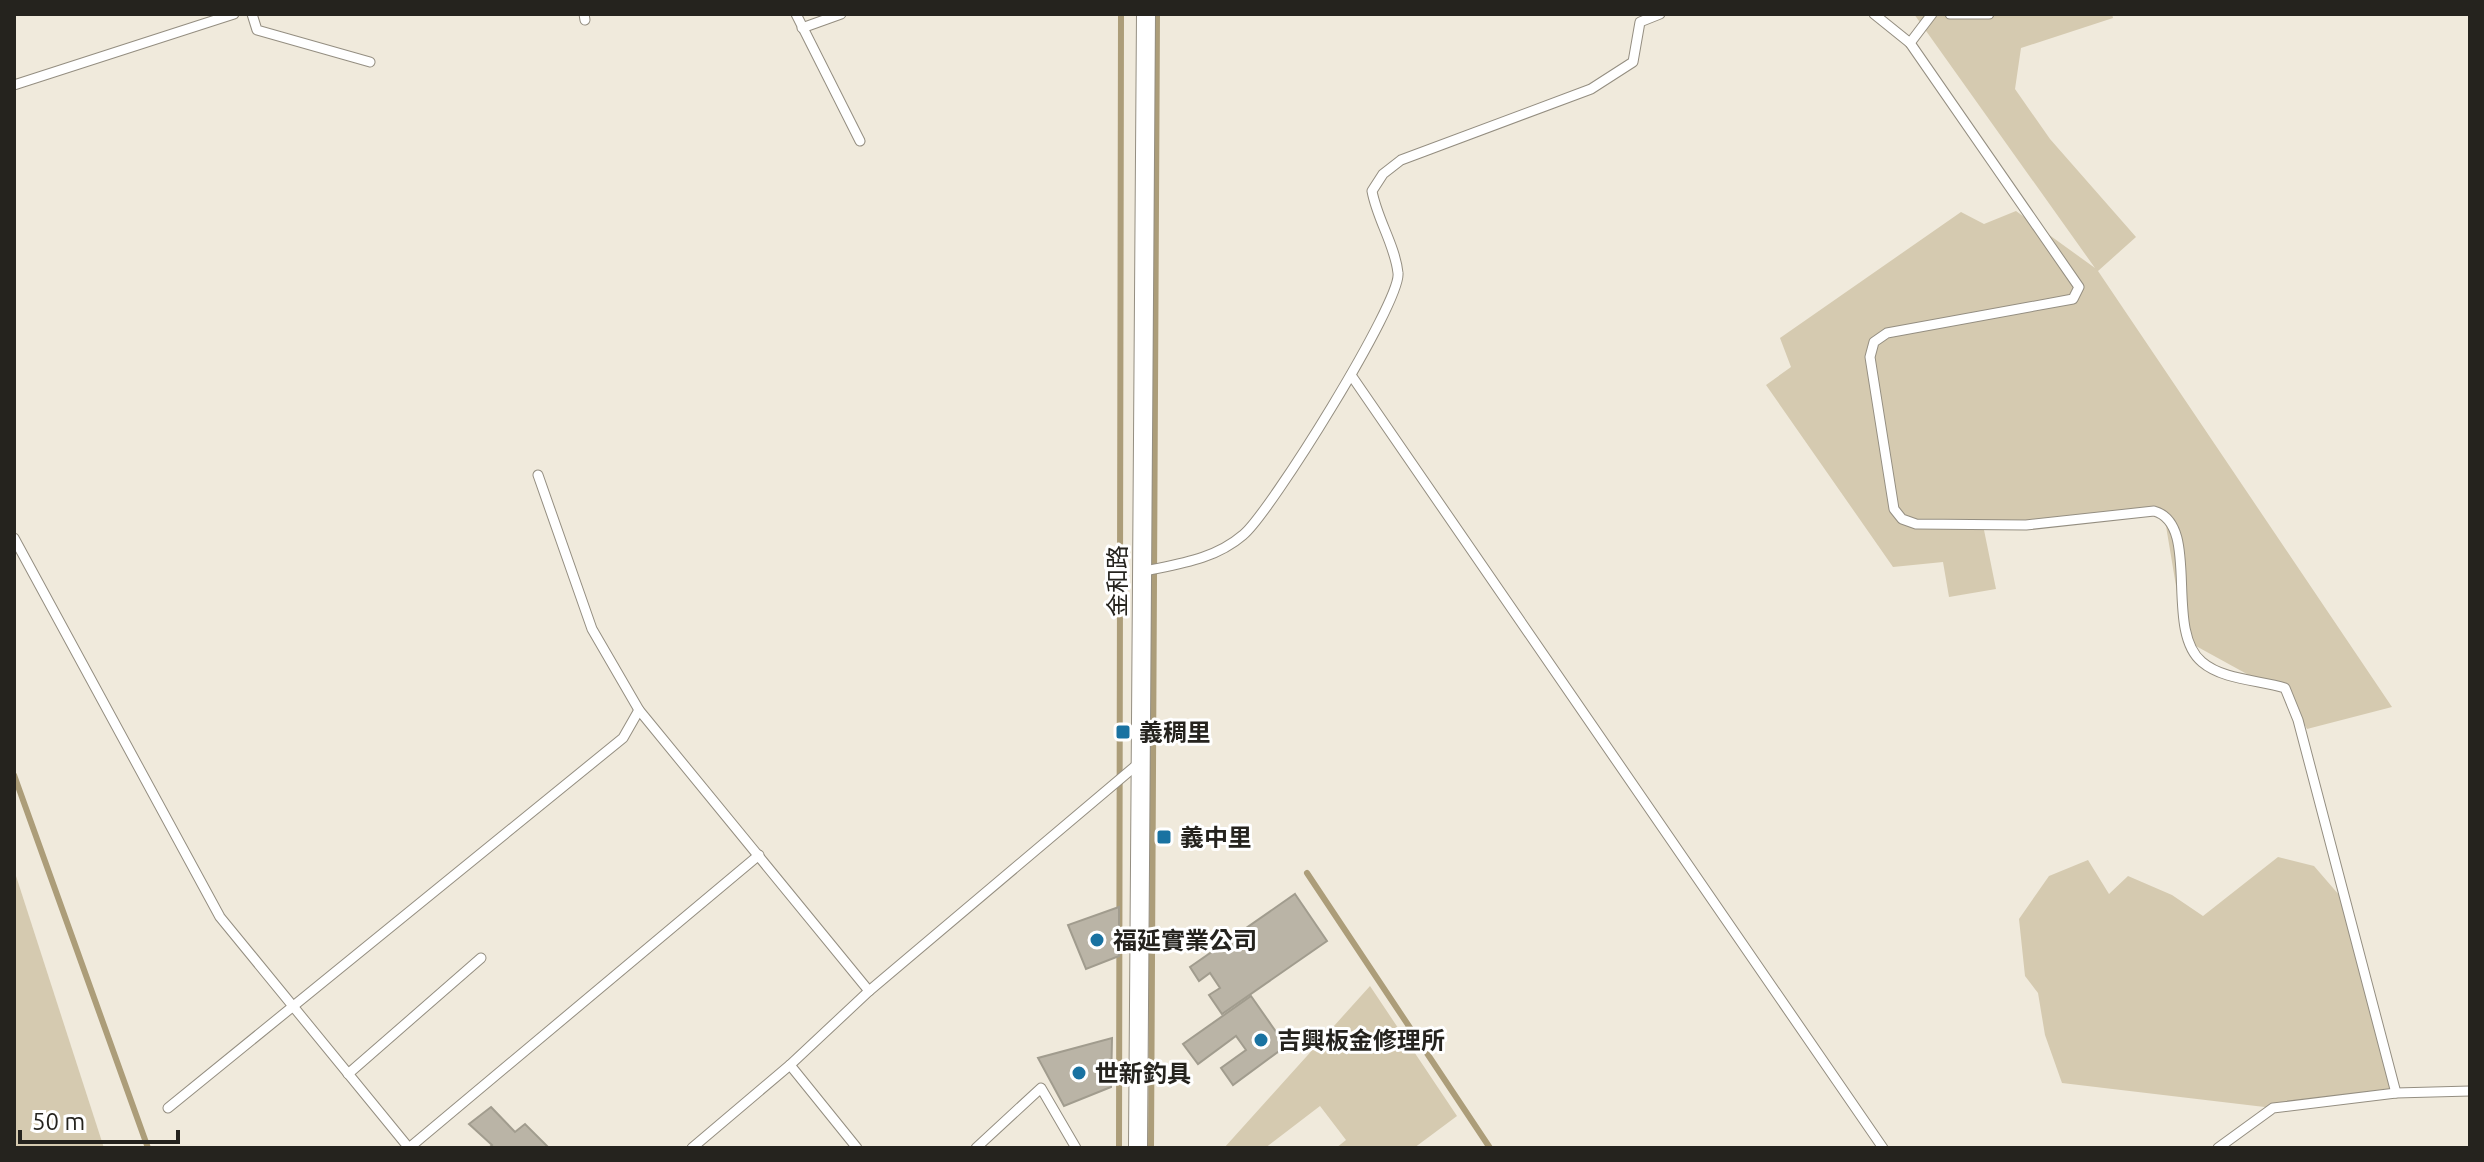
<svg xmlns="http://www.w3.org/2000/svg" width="2484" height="1162" viewBox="0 0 2484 1162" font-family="Ubuntu,'Noto Sans TC',sans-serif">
<rect width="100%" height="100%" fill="#f0eadc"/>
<g fill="#d5cab0">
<polygon points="1914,14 2112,14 2113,18 2021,48 2015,89 2050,139 2136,237 2098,271 2392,707 2307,729 2285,688 2256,679 2185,640 2164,514 1984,530 1996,589 1949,597 1943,562 1893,567 1766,385 1791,367 1780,338 1961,212 1984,224 2016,211 2095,268"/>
<polygon points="2278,857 2314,866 2346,903 2396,1093 2273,1108 2062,1083 2045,1035 2038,993 2025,976 2019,919 2049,876 2088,860 2109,894 2128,876 2172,895 2203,916"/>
<polygon points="14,870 17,879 104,1148 14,1148"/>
<polygon points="1370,986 1457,1116 1414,1148 1336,1148 1346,1140 1320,1106 1265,1148 1224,1148"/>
</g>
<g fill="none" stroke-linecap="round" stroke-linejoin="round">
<g stroke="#ac9d79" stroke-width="6">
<polyline points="14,775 148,1148"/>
<polyline points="1307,873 1490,1148"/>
<polyline points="1119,1148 1121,14"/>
<polyline points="1151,1148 1157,14"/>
</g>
</g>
<g fill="#bab4a6" stroke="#a19c8e" stroke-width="2">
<polygon points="1295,894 1327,941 1222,1014 1209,995 1220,988 1210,973 1199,981 1190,967"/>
<polygon points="1119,907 1119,956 1086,969 1068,925"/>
<polygon points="1251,996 1286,1046 1233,1085 1221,1068 1246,1050 1236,1036 1198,1064 1183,1044"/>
<polygon points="1112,1038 1111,1087 1064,1106 1038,1058"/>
<polygon points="491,1107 515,1132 525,1124 549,1148 489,1148 492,1145 469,1124"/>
</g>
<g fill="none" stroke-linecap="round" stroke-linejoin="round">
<g stroke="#948e81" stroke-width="11">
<g id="service">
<polyline points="252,14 257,30 370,62"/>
<polyline points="584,14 585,20"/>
<polyline points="796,14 860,141"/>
<path d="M1874,14L1910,43L2079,287L2073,299L1887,333L1874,342L1870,357L1894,509L1902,519L1916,524L2026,525L2154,511C2202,524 2163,630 2202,662C2223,680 2259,680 2285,688L2298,720L2396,1093"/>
<polyline points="1950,14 1989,14"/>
<polyline points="802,28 841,14"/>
<polyline points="1910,43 1932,14"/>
<polyline points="14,85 234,14"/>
<polyline points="1351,375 1883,1148"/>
<polyline points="538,475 592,629 639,710 869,991"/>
<polyline points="14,538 220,917 409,1148 759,855"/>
<path d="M1141,572C1177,564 1214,560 1243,535C1270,513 1402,301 1398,273C1395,245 1377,219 1372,191L1383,174L1401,160L1591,89L1633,62L1640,22L1660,14"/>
<polyline points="790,1065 857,1148"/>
<polyline points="348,1074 481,958"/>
<polyline points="168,1108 623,738 639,710"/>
<polyline points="692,1148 790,1065 869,991 1139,763"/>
<polyline points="976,1148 1041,1088 1076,1148"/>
<polyline points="2218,1148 2273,1108 2396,1093 2470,1091"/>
</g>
</g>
<g stroke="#948e81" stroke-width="20">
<polyline id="minor" points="1138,1148 1146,14"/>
</g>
<use href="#service" stroke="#fff" stroke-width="9"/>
<use href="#minor" stroke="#fff" stroke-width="18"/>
</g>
<g fill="#1972a1" stroke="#fff" stroke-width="3">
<rect x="1115" y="724" width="16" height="16" rx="4"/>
<rect x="1156" y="829" width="16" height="16" rx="4"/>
<circle cx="1097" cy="940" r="8"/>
<circle cx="1261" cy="1040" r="8"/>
<circle cx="1079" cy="1073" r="8"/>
</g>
<g text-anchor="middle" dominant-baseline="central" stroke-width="6" stroke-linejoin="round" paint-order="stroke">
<g font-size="24" fill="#25231e" stroke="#fff">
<text transform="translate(1117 581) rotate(-90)">金和路</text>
</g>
<g font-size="24" font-weight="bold" fill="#25231e" stroke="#fff" text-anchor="start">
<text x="1139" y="732">義稠里</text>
<text x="1180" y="837">義中里</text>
<text x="1113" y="940">福延實業公司</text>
<text x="1277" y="1040">吉興板金修理所</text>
<text x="1095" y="1073">世新釣具</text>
</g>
</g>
<rect width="2484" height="1162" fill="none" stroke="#25231e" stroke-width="32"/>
<path d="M20 1130v12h158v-12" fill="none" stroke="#25231e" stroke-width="4"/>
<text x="32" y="1130" font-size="24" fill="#25231e" stroke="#ffffff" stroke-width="6" paint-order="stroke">50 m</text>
</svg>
